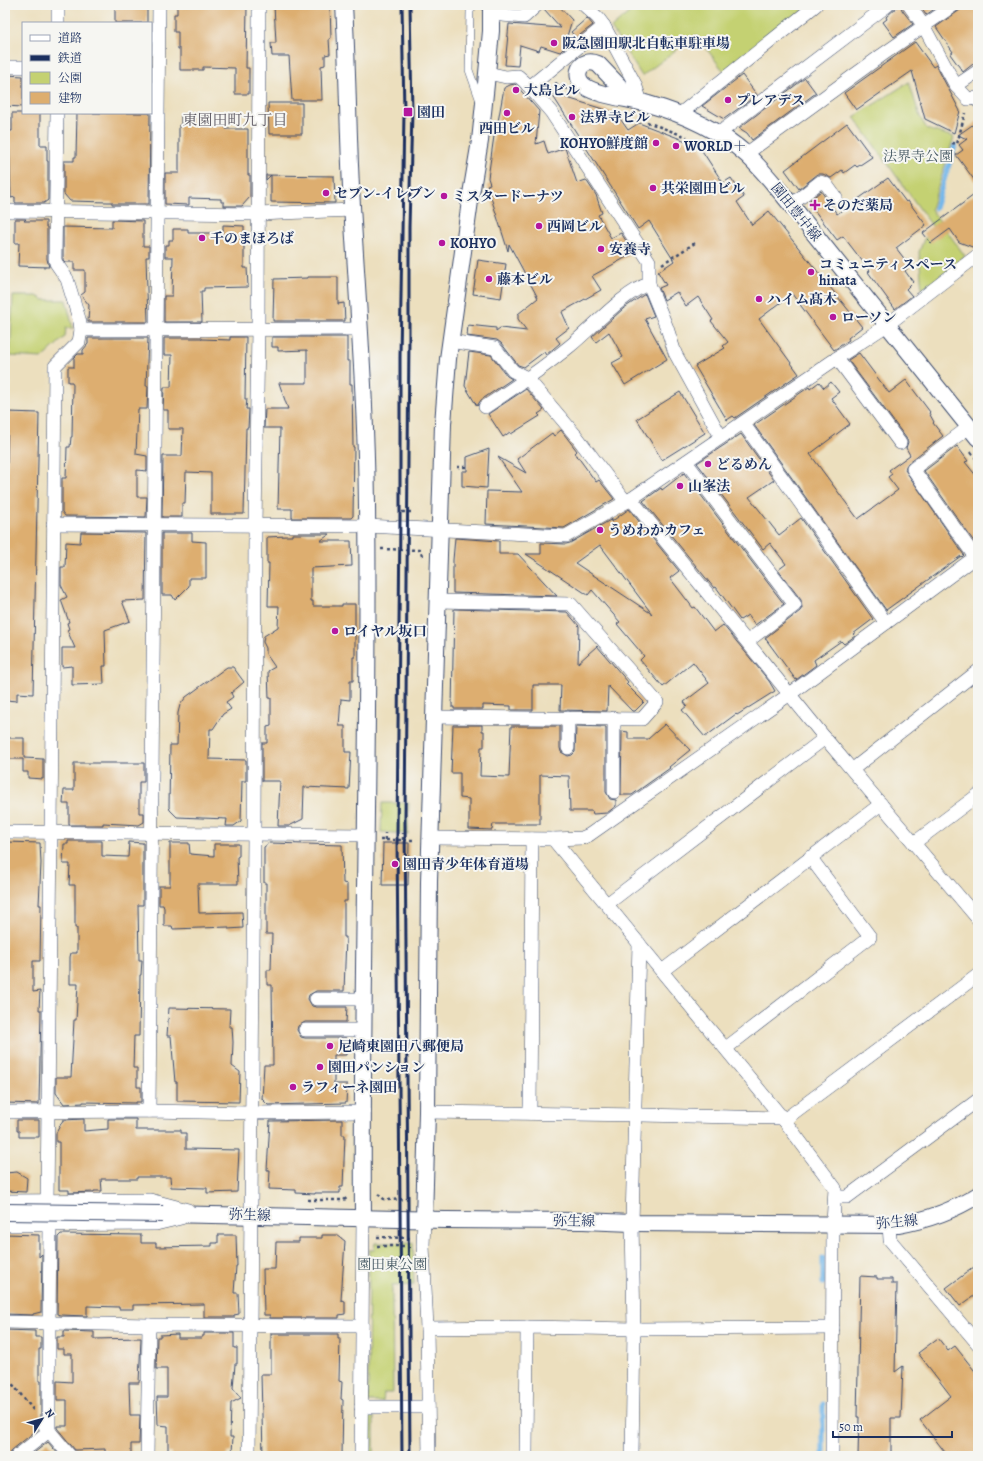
<svg xmlns="http://www.w3.org/2000/svg" width="983" height="1461" viewBox="0 0 983 1461" font-family="Alegreya,'Noto Serif JP',serif">
<rect width="100%" height="100%" fill="#f6f6f2"/>
<filter id="ink" filterUnits="userSpaceOnUse"><feTurbulence type="fractalNoise" baseFrequency=".025" numOctaves="2"/><feDisplacementMap in="SourceGraphic" scale="8" xChannelSelector="R" yChannelSelector="G"/><feConvolveMatrix kernelMatrix="1 2 1 2 8 2 1 2 1" color-interpolation-filters="sRGB"/></filter>
<filter id="wash" filterUnits="userSpaceOnUse"><feTurbulence type="fractalNoise" baseFrequency=".012" numOctaves="4" result="noise"/><feDisplacementMap in="SourceGraphic" scale="16" xChannelSelector="R" yChannelSelector="G"/><feGaussianBlur stdDeviation="0.9" result="paint"/><feColorMatrix in="noise" values="0 0 0 0 0 0 0 0 0 0 0 0 0 0 0 0 0 1.4 0 .05"/><feComposite in="paint" operator="in"/></filter>
<g filter="url(#wash)">
<rect width="100%" height="100%" fill="#ecdfbe"/>
<g fill="#c4d172" stroke="#708068">
<polygon points="638,5 810,5 725,73 696,35 642,76 611,28"/>
<polygon points="909,82 920,117 927,129 954,137 931,209 965,256 922,292 919,252 924,239 935,230 854,117"/>
<polygon points="13,296 37,296 44,300 66,300 73,328 66,328 65,337 42,358 10,356"/>
<polygon points="382,803 409,803 408,834 381,832"/>
<polygon points="375,1243 413,1243 414,1285 392,1286 393,1393 384,1393 383,1402 368,1402 369,1250 374,1250"/>
<rect x="367" y="1416" width="7" height="40"/>
</g>
<g fill="none" stroke-linecap="round" stroke-linejoin="round">
<g stroke="#75b7ea" stroke-width="5">
<polyline points="935,208 955,146"/>
<polyline points="823,1283 823,1258"/>
<polyline points="823,1456 823,1404"/>
</g>
</g>
<g id="blocks">
<g fill="#ddae6f" fill-rule="evenodd">
<rect x="115" y="5" width="32" height="18"/>
<polygon points="177,5 247,5 246,68 249,68 249,94 235,94 235,68 203,67 203,70 180,70 180,49 178,49 178,32 174,32 174,14 177,14"/>
<polygon points="274,5 330,5 331,38 329,39 330,54 325,55 325,65 321,66 322,100 292,100 289,56 272,56 271,43 276,43"/>
<polygon points="545,5 558,5 572,20 563,49 560,52 541,46 539,51 520,45 518,66 505,65 509,24 561,28 544,9"/>
<polygon points="899,5 901,5 902,10 913,24 894,37 883,22 887,19 886,17"/>
<polygon points="919,5 940,5 926,15"/>
<polygon points="967,5 978,5 978,63 973,64 963,72 950,54 953,52 936,27"/>
<polygon points="587,18 593,25 576,38 571,32"/>
<polygon points="915,42 933,67 936,65 960,111 954,133 925,119 912,71 856,110 844,93"/>
<polygon points="6,75 23,76 23,107 5,106"/>
<polygon points="742,75 757,95 724,119 702,106"/>
<polygon points="805,78 816,93 752,140 747,133 739,128"/>
<polygon points="515,84 539,111 536,144 544,141 548,154 565,148 577,183 586,180 596,195 602,213 598,215 611,238 621,233 634,253 592,276 601,290 562,312 569,328 556,338 560,343 546,355 544,352 524,367 518,365 501,343 497,340 467,336 468,325 496,328 496,331 500,328 527,331 518,319 518,314 538,298 509,244 508,251 487,185 490,184 488,178 496,122 498,122 504,88 510,85"/>
<polygon points="551,93 616,113 628,130 639,123 699,146 723,183 731,178 744,197 737,202 752,225 769,211 862,327 848,338 849,340 834,350 792,294 759,319 799,374 735,418 733,416 727,420 695,366 725,348 723,346 728,342 711,321 713,320 698,297 686,306 677,292 664,300 659,288 666,285 658,272 674,261 649,221 638,229"/>
<polygon points="268,103 302,103 302,134 269,134"/>
<polygon points="12,113 40,113 40,145 47,145 47,161 48,161 48,200 44,203 15,203 15,197 11,198 9,131 12,131"/>
<polygon points="77,113 150,113 149,204 112,204 112,202 108,202 70,201 64,194 64,161 74,161 74,157 76,157"/>
<polygon points="181,115 201,115 202,126 226,126 226,129 248,129 248,175 250,175 250,197 242,206 224,206 224,202 221,202 221,199 189,198 189,205 165,204 165,173 179,173 179,125 181,125"/>
<polygon points="978,121 978,185 956,155 963,150 959,145 967,139 958,135"/>
<polygon points="847,123 872,157 857,167 855,165 844,173 842,170 831,178 823,174 818,174 799,189 785,170"/>
<polygon points="266,175 334,176 335,203 271,202 271,175 266,180"/>
<polygon points="888,178 906,202 908,201 926,225 896,248 910,266 905,271 913,282 906,289 912,296 895,309 868,272 870,271 843,236 837,240 808,202 821,191 837,214"/>
<polygon points="978,192 978,247 975,248 959,242 950,229 931,243 923,233"/>
<polygon points="15,219 26,219 24,221 46,221 46,227 47,227 47,259 49,267 18,266 19,243 15,243"/>
<polygon points="112,220 143,221 143,246 149,246 149,257 146,257 148,322 88,322 89,305 81,295 85,292 85,270 74,270 74,262 65,262 63,260 63,227 112,228"/>
<polygon points="223,225 244,226 244,268 247,268 248,287 204,288 204,291 201,291 202,322 164,322 164,296 172,296 173,257 165,257 165,245 169,245 169,240 173,240 173,229 188,229 188,233 223,233"/>
<polygon points="478,260 506,264 501,298 473,294"/>
<polygon points="308,277 338,277 338,304 344,303 345,321 273,321 274,279 308,278"/>
<polygon points="645,294 654,316 645,319 667,359 625,385 612,363 623,357 609,332 596,342 592,337 624,308"/>
<polygon points="230,337 246,337 245,399 247,399 246,409 249,409 248,428 246,428 244,514 211,514 211,473 186,472 185,503 182,503 182,517 162,517 163,456 182,456 183,429 168,429 168,410 163,410 164,387 171,387 172,355 164,355 164,338 202,338 202,339 230,340"/>
<polygon points="272,337 347,337 347,361 350,361 350,384 352,384 353,447 354,447 353,516 351,518 292,518 292,509 278,509 280,428 264,428 265,409 288,409 279,383 307,383 307,350 278,351 278,347 272,347"/>
<polygon points="88,338 148,338 146,386 148,386 147,409 138,409 136,454 147,456 147,471 137,470 137,497 147,497 146,517 65,516 62,512 62,478 66,478 67,447 70,447 71,437 72,437 73,385 72,382 68,382 68,367 74,367 74,358 78,354 83,354 83,350 88,344"/>
<polygon points="469,352 491,355 507,376 512,379 481,400 477,406 465,386"/>
<polygon points="859,353 889,393 906,380 930,412 929,413 934,422 933,423 943,436 908,463 906,466 905,470 964,555 962,557 961,556 886,610 754,425 809,387 810,389 819,382 824,388 831,382 839,392 831,398 850,424 810,454 858,519 898,490 888,477 892,474 889,470 910,455 906,448 908,442 906,438 848,360"/>
<polygon points="526,389 544,410 538,414 540,416 511,434 510,432 503,437 488,414"/>
<polygon points="680,392 705,433 662,460 637,419"/>
<polygon points="8,412 39,413 33,694 17,693 17,701 5,700 5,583"/>
<polygon points="561,430 577,451 575,453 596,482 599,480 614,499 564,528 486,524 487,491 522,492 498,457 526,473 517,459 552,433 554,436"/>
<polygon points="741,434 774,480 749,497 779,535 801,518 873,619 853,634 855,636 844,644 841,641 814,660 816,665 796,680 765,638 800,611 802,608 801,600 778,570 786,564 770,543 763,549 697,463"/>
<polygon points="957,446 968,461 965,462 978,478 977,546 924,471"/>
<polygon points="489,449 487,488 462,486 462,471 467,471 467,457"/>
<polygon points="684,473 784,604 755,625 748,615 740,620 716,587 714,588 643,501 661,488 662,490"/>
<path d="M629,509L679,571L670,578L693,608L695,607L714,632L723,625L769,681L775,691L737,715L736,714L705,737L682,710L687,706L684,702L709,683L693,662L663,687L640,660L644,656L617,624L620,622L592,590L588,595L526,554H541V543L566,544L570,543L612,519L611,522ZM600,545L652,614L575,563Z"/>
<polygon points="81,532 146,533 145,600 122,601 130,621 105,630 106,666 103,666 104,684 72,685 72,666 62,667 62,648 75,648 67,630 69,629 67,623 69,622 61,600 67,597 61,585 61,567 65,567 66,542 80,543"/>
<polygon points="162,533 192,533 192,541 206,542 206,578 189,578 189,586 175,600 172,595 162,595"/>
<polygon points="292,534 330,534 320,541 351,541 352,566 311,568 311,601 313,601 313,606 342,606 342,604 355,604 355,657 353,657 353,681 350,681 350,700 341,699 339,726 345,726 345,752 351,752 349,789 304,787 303,819 289,826 278,826 280,781 262,781 262,743 267,743 267,727 271,726 271,698 269,698 268,671 275,667 266,654 266,648 263,642 264,636 278,627 279,606 268,606 269,563 267,563 267,537 287,536 292,536"/>
<polygon points="455,538 499,541 499,554 518,554 557,596 453,593 453,560"/>
<polygon points="454,609 567,612 579,626 578,663 597,646 628,682 626,684 644,702 635,711 632,711 608,686 607,711 560,710 561,685 533,685 533,710 511,710 511,706 483,705 483,709 454,709 454,707 452,707"/>
<polygon points="227,667 233,667 244,682 231,693 233,697 226,702 231,709 223,714 213,729 210,729 209,759 246,760 246,781 242,781 241,821 234,826 226,826 227,819 177,817 170,810 169,807 170,745 177,745 178,713 180,705 186,697"/>
<polygon points="665,724 690,750 669,767 670,768 632,795 621,795 622,731 628,732 628,739 648,739"/>
<polygon points="453,725 482,725 482,731 484,731 484,747 481,747 480,776 509,777 511,726 560,726 560,748 561,752 568,756 572,755 575,752 576,726 606,727 606,792 610,799 616,800 616,806 607,813 593,814 592,811 570,811 569,776 540,775 540,824 493,824 492,830 469,829 469,799 460,798 460,773 451,773"/>
<polygon points="5,738 24,738 24,758 43,759 43,779 28,778 28,772 23,772 23,759 5,759"/>
<polygon points="74,763 144,763 144,782 139,782 139,813 144,813 144,822 139,825 103,823 103,825 69,825 69,804 63,804 64,790 74,790"/>
<polygon points="68,841 102,841 102,856 128,857 129,842 143,843 143,905 138,905 139,960 142,960 141,975 140,975 139,1036 134,1036 133,1068 137,1068 137,1087 141,1087 141,1102 136,1102 136,1103 83,1102 83,1103 64,1104 56,1093 56,1077 71,1077 74,1020 76,1020 78,984 70,984 70,957 71,953 77,953 77,928 75,928 75,885 69,885 70,864 63,864 64,844 68,844"/>
<polygon points="6,842 40,843 41,863 39,905 41,905 40,961 33,961 33,992 40,991 39,1010 41,1010 39,1104 5,1103 5,915 6,900 5,900 5,877 7,877"/>
<polygon points="170,843 189,843 190,854 214,856 214,844 239,844 239,856 237,857 238,884 198,884 199,913 242,912 243,928 228,929 228,927 173,929 172,926 164,926 164,908 163,905 159,905 159,886 170,886"/>
<polygon points="269,843 342,845 343,883 347,884 347,901 344,901 344,937 346,937 344,991 316,991 309,995 308,999 312,1006 316,1007 347,1007 346,1022 305,1022 298,1026 297,1030 301,1037 305,1038 346,1038 346,1055 334,1055 334,1084 347,1084 346,1103 268,1105 262,1099 264,1065 273,1065 272,985 267,985 267,970 271,970 272,934 266,934 266,883 264,883 264,847"/>
<polygon points="383,843 409,843 408,885 382,885"/>
<polygon points="169,1008 230,1009 229,1027 232,1027 233,1042 232,1066 240,1072 239,1102 177,1101 177,1082 175,1082 171,1036 167,1036"/>
<polygon points="84,1119 84,1131 108,1129 108,1119 136,1119 136,1130 181,1130 181,1133 186,1133 186,1149 239,1150 237,1192 207,1193 207,1188 171,1187 170,1177 137,1177 137,1179 101,1179 102,1191 94,1191 94,1192 69,1193 69,1190 59,1190 59,1142 56,1142 56,1133 63,1120"/>
<polygon points="17,1120 39,1120 39,1137 19,1137 19,1131 17,1131"/>
<polygon points="342,1120 342,1135 345,1135 343,1187 340,1187 340,1193 315,1193 315,1194 296,1193 296,1190 269,1189 270,1170 267,1170 270,1121"/>
<polygon points="17,1172 27,1178 26,1192 5,1191 5,1173"/>
<polygon points="5,1234 39,1235 39,1257 42,1254 41,1312 33,1314 33,1315 5,1314"/>
<polygon points="61,1234 141,1235 141,1243 156,1243 156,1247 212,1246 212,1243 218,1243 218,1235 236,1235 237,1266 236,1266 234,1293 238,1293 239,1314 234,1315 234,1317 204,1317 204,1304 133,1305 133,1309 119,1309 119,1307 87,1306 87,1316 60,1315 57,1314 58,1237"/>
<polygon points="322,1235 337,1235 345,1241 341,1300 345,1301 345,1314 339,1315 339,1318 270,1318 270,1315 264,1315 263,1269 275,1269 276,1242 299,1242 299,1238 322,1238"/>
<polygon points="978,1264 978,1293 960,1306 946,1288"/>
<polygon points="860,1276 877,1277 877,1279 892,1279 892,1284 897,1284 895,1372 903,1366 901,1418 891,1418 891,1456 858,1456 859,1417 857,1417"/>
<polygon points="5,1330 35,1331 35,1337 41,1337 41,1349 39,1349 39,1381 41,1381 41,1419 37,1424 38,1429 12,1450 9,1456 5,1456"/>
<polygon points="64,1331 94,1332 94,1339 141,1338 139,1383 129,1383 130,1415 140,1415 139,1444 131,1444 131,1456 105,1456 105,1449 75,1450 57,1428 57,1426 67,1426 67,1400 57,1400 57,1381 72,1382 72,1354 64,1354 64,1349 57,1349 57,1337 64,1337"/>
<polygon points="204,1333 234,1333 234,1348 237,1348 237,1364 235,1364 233,1388 241,1398 231,1403 230,1437 233,1437 232,1452 227,1453 227,1456 171,1456 171,1452 168,1452 168,1426 158,1425 157,1397 167,1397 167,1369 156,1369 157,1337 160,1337 160,1335 178,1334 178,1338 202,1338 202,1336 204,1336"/>
<polygon points="271,1334 338,1334 338,1338 340,1338 339,1381 342,1382 341,1399 343,1400 342,1456 263,1456 261,1374 271,1374"/>
<polygon points="938,1338 948,1351 955,1346 978,1375 978,1456 948,1456 920,1420 951,1396 918,1353"/>
<polygon points="48,1442 59,1455 30,1456"/>
</g>
</g>
</g>
<g filter="url(#ink)">
<use href="#blocks" fill-opacity="0" stroke="#3a496c" stroke-width="1"/>
<g fill="none" stroke-linecap="round" stroke-linejoin="round">
<g stroke="#3a496c" stroke-width="8">
<polyline id="service" points="474,5 470,11 469,70 480,101"/>
</g>
<g stroke="#3a496c" stroke-width="14">
<g id="minor">
<polyline points="584,5 598,18 604,26 635,84 641,102"/>
<polyline points="909,5 923,25 956,86 968,99 976,98 978,101"/>
<polyline points="491,14 524,17 537,5"/>
<polyline points="58,23 58,5"/>
<polyline points="5,67 23,67"/>
<polyline points="488,73 506,77 518,76 527,84 532,85 604,26"/>
<polyline points="527,84 551,112 649,261 649,284 667,328 675,353 721,437"/>
<polyline points="956,86 978,71"/>
<polyline points="680,114 816,5"/>
<polyline points="718,134 888,5"/>
<polyline points="746,154 882,55 954,5"/>
<polyline points="791,205 820,182 826,184 836,198"/>
<polyline points="8,211 258,214 352,210"/>
<polyline points="81,330 360,329"/>
<polyline points="450,341 495,348 513,371 527,378 577,437 626,502"/>
<polyline points="837,358 900,443"/>
<path d="M485,407C514,388 543,368 570,346C590,330 626,290 649,284"/>
<polyline points="743,423 886,623"/>
<polyline points="969,427 913,469 975,557"/>
<polyline points="686,462 795,605 748,641"/>
<polyline points="631,499 825,738 978,919"/>
<polyline points="53,524 367,526 566,536 631,499 837,358 887,325 978,255"/>
<polyline points="434,717 642,719 657,702 571,604 438,601"/>
<polyline points="568,718 568,748"/>
<polyline points="853,769 978,671"/>
<polyline points="614,792 614,718"/>
<polyline points="5,832 366,835"/>
<polyline points="431,838 553,839 582,838 589,835 790,694 978,555"/>
<polyline points="553,839 784,1120 835,1188 833,1224 832,1456"/>
<polyline points="914,843 978,795"/>
<polyline points="607,904 825,738"/>
<polyline points="662,971 881,804"/>
<polyline points="316,999 363,999"/>
<polyline points="305,1030 363,1030"/>
<polyline points="726,1048 870,937 810,857"/>
<polyline points="149,1111 159,5"/>
<polyline points="5,1112 149,1111 251,1113 362,1112"/>
<polyline points="427,1112 641,1115 782,1118"/>
<polyline points="530,1113 532,839"/>
<polyline points="784,1120 978,975"/>
<polyline points="835,1197 847,1197 978,1100"/>
<polyline points="5,1201 150,1200 188,1210"/>
<polyline points="47,1201 51,832 55,366 79,342 81,330 80,322 67,279 56,263 55,259 57,113"/>
<polyline points="424,1219 423,1246 427,1328 429,1456"/>
<polyline points="889,1224 890,1240 978,1344"/>
<polyline points="5,1225 156,1224 181,1218"/>
<polyline points="5,1322 149,1325 362,1326"/>
<polyline points="427,1328 527,1327 634,1329 833,1328"/>
<polyline points="361,1407 428,1407"/>
<polyline points="45,1426 70,1456"/>
<polyline points="17,1456 49,1431 49,1322 50,1224"/>
<polyline points="147,1456 149,1325"/>
<polyline points="249,1456 254,833 255,526 258,329 259,5"/>
<polyline points="361,1456 363,1218"/>
<polyline points="526,1456 527,1327"/>
<polyline points="632,1456 634,1329 632,1223 639,943"/>
</g>
</g>
<g stroke="#3a496c" stroke-width="18">
<g id="tertiary">
<path d="M344,5C348,72 348,139 352,206C358,306 366,405 367,505C370,742 361,980 363,1218"/>
<path d="M641,102L621,88L598,64C580,56 571,77 586,87C599,96 632,99 648,104C684,114 719,130 747,155C761,168 772,182 784,196L978,438"/>
<path d="M163,1214L445,1220L583,1221L632,1223L898,1225C928,1220 953,1211 978,1195"/>
<polyline points="424,1219 427,1112 429,882 443,424 448,359 471,194 480,141 486,84 491,31 491,5"/>
</g>
</g>
<g stroke="#3a496c" stroke-width="2.5" stroke-dasharray="3 3" stroke-linecap="butt">
<polyline points="555,83 567,89"/>
<polyline points="647,122 687,137"/>
<polyline points="952,143 957,144 965,113"/>
<polyline points="662,264 695,243"/>
<polyline points="971,452 978,461"/>
<polyline points="457,467 467,467"/>
<polyline points="402,512 414,512"/>
<polyline points="381,549 419,550 421,552 422,556"/>
<polyline points="380,840 415,840"/>
<polyline points="385,840 385,833"/>
<polyline points="403,840 403,833"/>
<polyline points="378,1194 385,1200 409,1199"/>
<polyline points="308,1200 344,1200 348,1197"/>
<polyline points="377,1237 410,1238"/>
<polyline points="377,1246 410,1246"/>
<polyline points="5,1375 35,1412"/>
</g>
<use href="#service" stroke="#fff" stroke-width="7"/>
<use href="#minor" stroke="#fff" stroke-width="13"/>
<use href="#tertiary" stroke="#fff" stroke-width="16"/>
<g stroke="#1b2f5e" stroke-width="3">
<polyline points="402,5 404,112 400,357 400,518 397,836 402,1456"/>
<polyline points="410,1456 405,822 409,337 409,227 412,112 410,5"/>
</g>
<g stroke="#3a496c" stroke-width="18" stroke-linecap="butt">
<polyline id="tertiary-bridge" points="5,1212 163,1214"/>
</g>
<use href="#tertiary-bridge" stroke="#fff" stroke-width="16"/>
</g>
</g>
<g fill="#b5179e" stroke="#f6f6f2" stroke-width="1.5">
<circle cx="554" cy="43" r="4"/>
<circle cx="516" cy="90" r="4"/>
<circle cx="728" cy="100" r="4"/>
<rect x="403" y="107" width="10" height="10" rx="2"/>
<circle cx="507" cy="113" r="4"/>
<circle cx="572" cy="117" r="4"/>
<circle cx="656" cy="143" r="4"/>
<circle cx="676" cy="146" r="4"/>
<circle cx="653" cy="188" r="4"/>
<circle cx="326" cy="193" r="4"/>
<circle cx="444" cy="196" r="4"/>
<path d="M813 199h4v4h4v4h-4v4h-4v-4h-4v-4h4z"/>
<circle cx="539" cy="226" r="4"/>
<circle cx="202" cy="238" r="4"/>
<circle cx="442" cy="243" r="4"/>
<circle cx="601" cy="249" r="4"/>
<circle cx="811" cy="272" r="4"/>
<circle cx="489" cy="279" r="4"/>
<circle cx="759" cy="299" r="4"/>
<circle cx="833" cy="317" r="4"/>
<circle cx="708" cy="464" r="4"/>
<circle cx="680" cy="486" r="4"/>
<circle cx="600" cy="530" r="4"/>
<circle cx="335" cy="631" r="4"/>
<circle cx="395" cy="864" r="4"/>
<circle cx="330" cy="1046" r="4"/>
<circle cx="320" cy="1067" r="4"/>
<circle cx="293" cy="1087" r="4"/>
</g>
<g text-anchor="middle" dominant-baseline="central" stroke-width="4" stroke-linejoin="round" paint-order="stroke">
<g font-size="14" font-weight="bold" fill="#1b2f5e" stroke="#f6f6f2" text-anchor="start">
<text x="562" y="43">阪急園田駅北自転車駐車場</text>
<text x="524" y="90">大島ビル</text>
<text x="736" y="100">プレアデス</text>
<text x="417" y="112">園田</text>
<text x="580" y="117">法界寺ビル</text>
<text x="507" y="128" text-anchor="middle">西田ビル</text>
<text x="648" y="143" text-anchor="end">KOHYO鮮度館</text>
<text x="684" y="146">WORLD＋</text>
<text x="661" y="188">共栄園田ビル</text>
<text x="334" y="193">セブン-イレブン</text>
<text x="452" y="196">ミスタードーナツ</text>
<text x="823" y="205">そのだ薬局</text>
<text x="547" y="226">西岡ビル</text>
<text x="210" y="238">千のまほろば</text>
<text x="450" y="243">KOHYO</text>
<text x="609" y="249">安養寺</text>
<text x="819" y="264">コミュニティスペース<tspan x="819" dy="16">hinata</tspan></text>
<text x="497" y="279">藤本ビル</text>
<text x="767" y="299">ハイム髙木</text>
<text x="841" y="317">ローソン</text>
<text x="716" y="464">どるめん</text>
<text x="688" y="486">山峯法</text>
<text x="608" y="530">うめわかカフェ</text>
<text x="343" y="631">ロイヤル坂口</text>
<text x="403" y="864">園田青少年体育道場</text>
<text x="338" y="1046">尼崎東園田八郵便局</text>
<text x="328" y="1067">園田パンション</text>
<text x="301" y="1087">ラフィーネ園田</text>
</g>
<g font-size="14" fill="#455863" stroke="#f6f6f2">
<text x="918" y="156">法界寺公園</text>
<text x="392" y="1264">園田東公園</text>
</g>
<g font-size="14" fill="#1b2f5e" stroke="#f6f6f2">
<text transform="translate(796 212) rotate(51)">園田豊中線</text>
<text transform="translate(250 1215) rotate(2)">弥生線</text>
<text transform="translate(574 1221) rotate(1)">弥生線</text>
<text transform="translate(897 1222) rotate(-5)">弥生線</text>
</g>
<g font-size="15" fill="#5f5b64" stroke="#f6f6f2">
<text x="235" y="120">東園田町九丁目</text>
</g>
</g>
<rect width="983" height="1461" fill="none" stroke="#f6f6f2" stroke-width="20"/>
<rect x="22" y="22" width="130" height="92" fill="#f6f6f2" stroke="#9ea6b7"/>
<rect x="30" y="35" width="20" height="6" fill="#ffffff" stroke="#9ea6b7"/>
<text x="58" y="42" font-size="12" fill="#1b2f5e">道路</text>
<rect x="30" y="55" width="20" height="6" fill="#1b2f5e" stroke="#9ea6b7"/>
<text x="58" y="62" font-size="12" fill="#1b2f5e">鉄道</text>
<rect x="30" y="72" width="20" height="12" fill="#c4d172" stroke="#9ea6b7"/>
<text x="58" y="82" font-size="12" fill="#1b2f5e">公園</text>
<rect x="30" y="92" width="20" height="12" fill="#ddae6f" stroke="#9ea6b7"/>
<text x="58" y="102" font-size="12" fill="#1b2f5e">建物</text>
<g transform="translate(42 1419) rotate(53)" stroke="#f6f6f2" stroke-width="3" paint-order="stroke">
<path d="M0-3L7 15L0 10L-7 15Z" fill="#1b2f5e"/>
<text y="-6" font-size="11" font-weight="bold" text-anchor="middle" fill="#1b2f5e">N</text>
</g>
<path d="M833 1431v6h119v-6" fill="none" stroke="#1b2f5e" stroke-width="2"/>
<text x="839" y="1431" font-size="12" fill="#1b2f5e" stroke="#f6f6f2" stroke-width="3" paint-order="stroke">50 m</text>
</svg>
